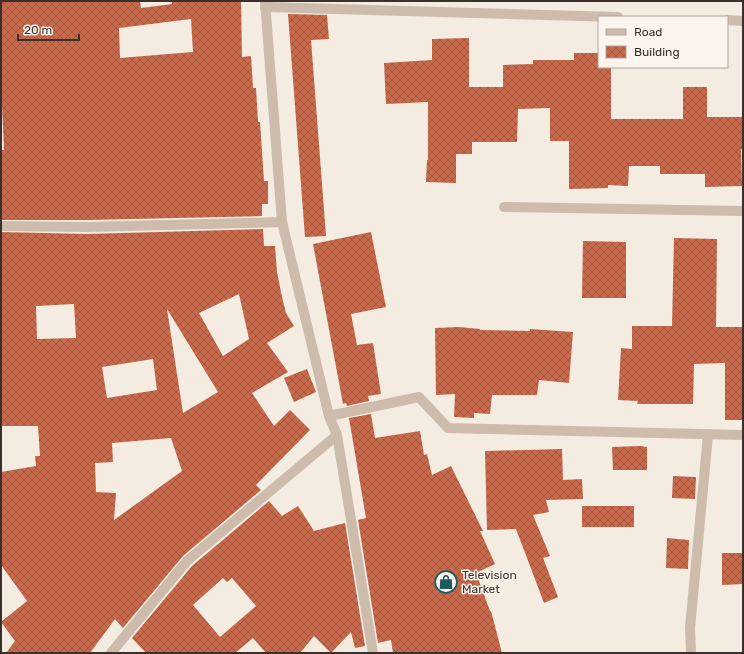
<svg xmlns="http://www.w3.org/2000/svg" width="744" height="654" viewBox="0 0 744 654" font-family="Rubik,sans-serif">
<defs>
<pattern id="building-cross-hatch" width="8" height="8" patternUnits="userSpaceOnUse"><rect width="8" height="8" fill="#c8694b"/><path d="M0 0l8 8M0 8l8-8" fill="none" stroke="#a4573f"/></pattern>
</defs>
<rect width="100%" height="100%" fill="#f4ebe1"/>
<g fill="url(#building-cross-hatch)" fill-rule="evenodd">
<path d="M1,1H140L141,8L172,4V1H241L242,57L251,56L253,88H256L258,122H260L264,181H268V204H262V216L87,220H1V150H4L1,82ZM191,19L193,52L120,58L119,28Z"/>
<polygon points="288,14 327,15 329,39 311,40 326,236 305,237"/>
<polygon points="469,38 469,87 503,87 503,65 533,64 533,60 574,60 574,53 599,53 599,67 611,67 611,119 683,119 683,87 707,87 707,117 743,117 743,149 741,149 742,186 705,187 705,174 660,174 660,166 629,166 628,186 608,185 608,188 569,189 569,141 550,141 550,108 518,109 517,142 472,142 472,154 456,154 456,183 426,182 427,160 428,160 428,102 386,104 384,63 432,60 432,39"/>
<path d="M263,229L264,246H275L277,272L282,297L286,313L294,326L267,343L288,372L252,393L274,426L290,410L310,430L256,485L261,490L183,556L123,628L115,619L90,653H6L15,641L1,622L27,601L1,565V472L36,466L35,456H40L38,426H1V232L87,234ZM239,294L249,339L223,356L199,313ZM74,304L76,338L37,339L36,306ZM167,309L218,392L183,413ZM153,359L157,390L107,398L102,367ZM171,438L182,471L114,520L116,493L96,492L95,463L113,462L112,443Z"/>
<polygon points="371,232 386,307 351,314 357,345 373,343 381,394 368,396 369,401 347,406 346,403 343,404 313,244"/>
<polygon points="674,238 717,239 716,327 743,327 743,420 725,420 725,363 694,364 693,404 637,404 638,401 618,400 621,348 632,349 632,326 672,326"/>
<polygon points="583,241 626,242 626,298 582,298"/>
<polygon points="459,327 480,329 480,330 530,331 530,329 573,332 569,383 539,380 537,395 492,395 490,414 474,413 474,418 454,417 455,394 436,395 435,328"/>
<polygon points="307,369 316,392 294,402 284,378"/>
<polygon points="371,414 375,438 420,431 424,455 427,454 432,475 451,466 483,531 480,531 495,564 476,573 490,611 491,611 502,653 393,653 391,640 378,643 358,520 366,518 349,418"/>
<polygon points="640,446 647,447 647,470 613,470 612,447"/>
<polygon points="562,449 563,480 582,479 583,499 546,500 549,512 533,515 550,556 543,558 558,597 544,603 516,529 487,530 485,451"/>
<polygon points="673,476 696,477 695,499 672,498"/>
<path d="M269,501L282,516L298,506L314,531L345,523L365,646L355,648L351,632L331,653L314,636L300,653H266L253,638L235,653H146L132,638L192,566ZM223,578L227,582L232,578L256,606L220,637L193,605Z"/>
<rect x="582" y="506" width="52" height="21"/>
<polygon points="667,538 689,540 688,569 666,568"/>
<polygon points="722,553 743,553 743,584 722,585"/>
</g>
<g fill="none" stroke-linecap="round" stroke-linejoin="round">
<g stroke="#cdbbac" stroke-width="10">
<polyline points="265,1 282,222 329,416 337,435 373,653"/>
<polyline points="265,7 618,17"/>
<polyline points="727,20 743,21"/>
<polyline points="504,207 743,211"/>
<polyline points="1,226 87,227 282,222"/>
<polyline points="329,416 419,397 448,428 743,435"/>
<polyline points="111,653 187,561 337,435"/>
<polyline points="691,653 690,628 708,435"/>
</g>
</g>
<defs>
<g id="shop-ring" transform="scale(1.15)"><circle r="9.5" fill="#fbf5ee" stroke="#1f5a5e" stroke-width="1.5"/><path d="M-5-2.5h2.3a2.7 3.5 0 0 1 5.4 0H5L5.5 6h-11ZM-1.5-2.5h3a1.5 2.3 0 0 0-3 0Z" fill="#1f5a5e"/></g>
</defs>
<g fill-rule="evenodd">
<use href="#shop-ring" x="446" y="582"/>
</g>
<g text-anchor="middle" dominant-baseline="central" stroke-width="3" stroke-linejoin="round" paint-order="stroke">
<g font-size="12" fill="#3b302b" stroke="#fbf5ee" text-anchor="start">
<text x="462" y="575">Television<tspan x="462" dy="14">Market</tspan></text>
</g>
</g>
<rect width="744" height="654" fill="none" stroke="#3b302b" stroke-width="4"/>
<rect x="598" y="16" width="130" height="52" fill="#fbf5ee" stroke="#aea6a0"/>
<rect x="606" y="29" width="20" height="6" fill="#cdbbac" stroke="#aea6a0"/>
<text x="634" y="36" font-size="12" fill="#3b302b">Road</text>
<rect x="606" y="46" width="20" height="12" fill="url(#building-cross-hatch)" stroke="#aea6a0"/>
<text x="634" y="56" font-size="12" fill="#3b302b">Building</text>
<path d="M18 34v6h61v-6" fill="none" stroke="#3b302b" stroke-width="2"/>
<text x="24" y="34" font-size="12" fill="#3b302b" stroke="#fbf5ee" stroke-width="3" paint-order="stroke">20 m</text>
</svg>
